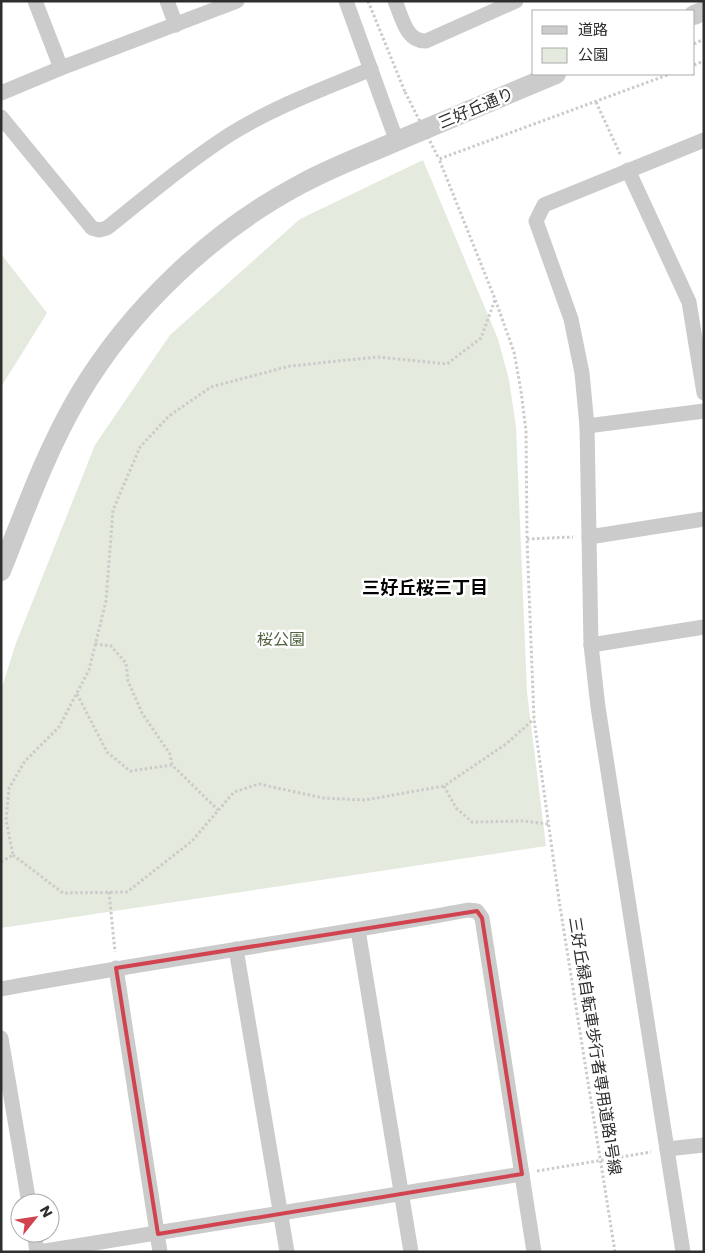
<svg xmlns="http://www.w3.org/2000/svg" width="705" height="1253" viewBox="0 0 705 1253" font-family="Poppins,'Noto Sans JP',sans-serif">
<rect width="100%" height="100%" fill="#fff"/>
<g fill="#e4eadd">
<polygon points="423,160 498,339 509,380 516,427 527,692 546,846 1,928 1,690 16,643 95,445 170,335 300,219"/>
<polygon points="1,254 47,313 1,387"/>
</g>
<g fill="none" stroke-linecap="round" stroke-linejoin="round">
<g stroke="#cbcbcb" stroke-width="3" stroke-dasharray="2.5 2.5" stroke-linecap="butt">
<polyline points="368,1 405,92"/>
<polyline points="694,44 704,39"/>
<polyline points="694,65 704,61"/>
<polyline points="596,102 621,156"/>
<polyline points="527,539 573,537"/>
<polyline points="95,644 111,646 126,663 128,681 142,713 170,754 172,765"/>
<polyline points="77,694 107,752 130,771 172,765 218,810"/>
<polyline points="444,786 456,808 472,822 524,821 548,824"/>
<polyline points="13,855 63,893 127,892 192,841 234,792 259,784 323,798 365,800 444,786 506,744 534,719"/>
<polyline points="1,862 13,855 6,820 9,788 25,761 59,727 89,670 106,601 113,510 140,447 169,416 211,387 290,366 378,357 447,364 481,338 495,300"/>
<polyline points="109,892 115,952"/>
<polyline points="537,1171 651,1152"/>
<polyline points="615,1252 559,900 534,719 527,539 526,431 521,391 514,352 495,299 439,159 670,74"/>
</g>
<g stroke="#cbcbcb" stroke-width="15">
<polyline points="35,1 61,68"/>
<polyline points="167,1 176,25"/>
<polyline points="346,1 397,142"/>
<path d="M395,1C402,17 406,42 426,41L516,1"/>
<polyline points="1,93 61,68 237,1"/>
<path d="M1,117L92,228L99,230L107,228C147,196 186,163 229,135C273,107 324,89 371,69"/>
<polyline points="628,170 689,302 704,393"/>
<polyline points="587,426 704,411"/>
<polyline points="589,537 704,519"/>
<polyline points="591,645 704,627"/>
<polyline points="358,930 411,1252"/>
<polyline points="236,949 287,1252"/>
<polyline points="116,968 160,1252"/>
<path d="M1,989C157,960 313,939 468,910L477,911L482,918L534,1252"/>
<polyline points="1,1038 29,1203"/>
<polyline points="667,1149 704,1145"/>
<polyline points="34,1233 37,1252"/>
<polyline points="39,1252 522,1174"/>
<polyline points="683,1252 598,707 591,645 587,426 582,373 571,319 536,221 544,205 704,140"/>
</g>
<g stroke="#cbcbcb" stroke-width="20">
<polyline points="694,15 704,11"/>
<path d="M1,571C25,511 46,451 79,395C130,309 212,231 301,184C332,167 365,155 397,141C450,119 503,96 556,74"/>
</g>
<polyline stroke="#cbcbcb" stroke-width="3" stroke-dasharray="2.5 2.5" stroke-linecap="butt" points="405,92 439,159"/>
</g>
<path fill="none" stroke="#d24350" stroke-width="4" stroke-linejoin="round" d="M477,911L482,918L522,1174L158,1234L116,968Z"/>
<g text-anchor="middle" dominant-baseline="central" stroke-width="5" stroke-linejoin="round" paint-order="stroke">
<g font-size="16" fill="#2e2e2e" stroke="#fff">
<text transform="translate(476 108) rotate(-23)">三好丘通り</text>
<text transform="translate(595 1046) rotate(81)">三好丘緑自転車歩行者専用道路1号線</text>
</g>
<g font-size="16" fill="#526540" stroke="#fff">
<text x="281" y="639">桜公園</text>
</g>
<g font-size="18" font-weight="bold" fill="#000" stroke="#fff">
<text x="425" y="587">三好丘桜三丁目</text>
</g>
</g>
<rect width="705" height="1253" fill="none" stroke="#2e2e2e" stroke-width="5"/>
<rect x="532" y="10" width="162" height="65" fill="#ffffff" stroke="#ababab"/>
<rect x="542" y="26" width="25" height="8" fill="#cbcbcb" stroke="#ababab"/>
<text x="578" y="35" font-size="15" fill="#2e2e2e">道路</text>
<rect x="542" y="48" width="25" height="15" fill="#e4eadd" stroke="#ababab"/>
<text x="578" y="60" font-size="15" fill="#2e2e2e">公園</text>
<g transform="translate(35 1218) rotate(60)"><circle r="24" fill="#ffffff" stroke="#ababab"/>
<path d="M0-4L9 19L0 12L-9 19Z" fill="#d24350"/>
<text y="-8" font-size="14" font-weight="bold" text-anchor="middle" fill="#2e2e2e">N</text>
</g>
</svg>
